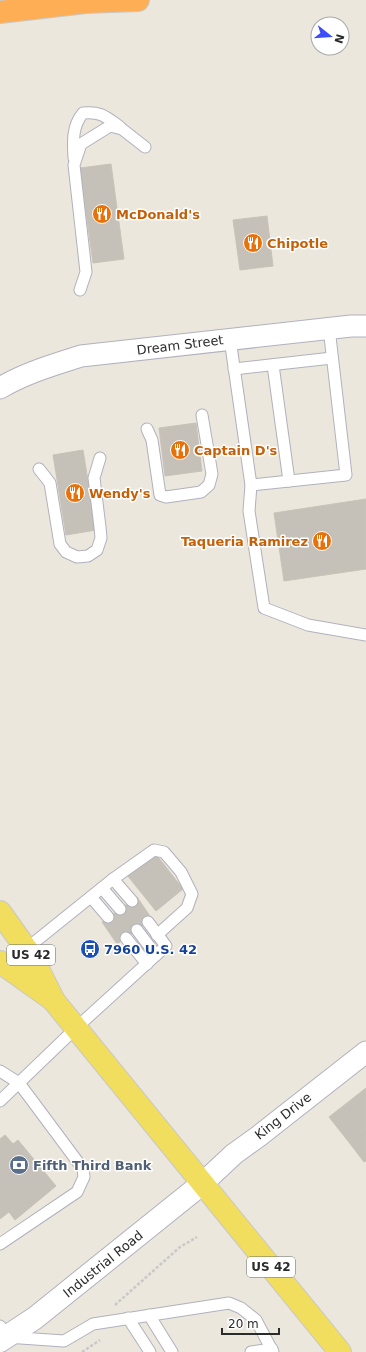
<svg xmlns="http://www.w3.org/2000/svg" width="366" height="1352" viewBox="0 0 366 1352" font-family="'DejaVu Sans',sans-serif">
<rect width="100%" height="100%" fill="#ece7dd"/>
<g fill="#c5c1b8" stroke="#c8c3b6">
<polygon points="111,164 124,259 93,263 80,168"/>
<polygon points="267,216 273,266 240,270 233,220"/>
<polygon points="196,423 202,471 165,476 159,428"/>
<polygon points="83,450 96,530 66,535 53,455"/>
<polygon points="366,499 366,569 284,581 274,513"/>
<polygon points="155,853 183,889 156,911 127,875"/>
<polygon points="137,897 152,919 117,944 102,922"/>
<polygon points="366,1088 366,1128 348,1141 329,1117"/>
<polygon points="366,1128 366,1161 364,1162 348,1141"/>
<polygon points="5,1135 13,1144 18,1140 56,1186 15,1220 9,1212 0,1219 0,1139"/>
</g>
<g fill="none" stroke-linecap="round" stroke-linejoin="round">
<g stroke="#b1b1be" stroke-width="13">
<g id="service">
<path d="M74,158C73,142 72,126 83,113C101,111 106,117 120,127"/>
<polyline points="80,290 86,272 74,165 81,144 110,126 122,129 145,147"/>
<polyline points="230,339 251,485 346,475 329,328"/>
<polyline points="273,365 289,481"/>
<polyline points="234,369 332,358"/>
<polyline points="147,429 152,440 160,495 166,497 201,492 209,485 212,474 202,415"/>
<polyline points="39,469 50,483 60,544 66,552 77,557 88,556 97,550 101,538 100,527 94,478 100,458"/>
<polyline points="251,485 249,511 264,608 308,625 366,635"/>
<polyline points="113,879 154,850 164,852 181,872 192,894 187,908 157,935"/>
<polyline points="102,888 120,909"/>
<polyline points="91,897 108,917"/>
<polyline points="137,930 156,955"/>
<polyline points="126,938 147,964"/>
<polyline points="26,949 113,879 132,901"/>
<polyline points="0,1071 19,1083 83,1169 84,1177 77,1192 0,1244"/>
<polyline points="0,1101 76,1028 166,946 148,922"/>
<polyline points="149,1315 172,1352"/>
<polyline points="128,1318 150,1352"/>
<polyline points="0,1326 6,1337 64,1341 93,1324 229,1303 241,1308 256,1320 273,1352"/>
<polyline points="251,1352 272,1349"/>
</g>
</g>
<g stroke="#b1b1be" stroke-width="23">
<g id="minor">
<path d="M0,388C25,373 53,365 81,356L351,326H366"/>
<polyline points="203,1183 234,1154 259,1136 366,1052"/>
</g>
</g>
<g stroke="#b1b1be" stroke-width="24">
<polyline id="secondary" points="0,1341 35,1318 203,1183"/>
</g>
<g stroke="#c8c8c8" stroke-width="24">
<g id="primary">
<polyline points="0,912 32,957 54,1001 340,1352"/>
<polyline points="0,962 52,999"/>
</g>
</g>
<g stroke="#c8c8c8" stroke-width="24">
<polyline id="motorway" points="0,12 86,2 138,0"/>
</g>
<g stroke="#c8c8c8" stroke-width="2.5" stroke-dasharray="3 2" stroke-linecap="butt">
<polyline points="115,1305 180,1247 197,1237"/>
<polyline points="82,1352 100,1340"/>
</g>
<use href="#service" stroke="#fff" stroke-width="11"/>
<use href="#minor" stroke="#fff" stroke-width="21"/>
<use href="#secondary" stroke="#fff" stroke-width="22"/>
<use href="#primary" stroke="#f1dd5e" stroke-width="22"/>
<use href="#motorway" stroke="#feaf56" stroke-width="22"/>
</g>
<defs>
<g id="restaurant-disc" transform="scale(1)"><circle r="9.5" fill="#e8710a" stroke="#fff"/><path d="M-5-6h1v4h1v-4h1v4h1v-4h1v5L-1.5 .5V6h-2V.5L-5-1ZM5-6V6H3V1.5H1.5Q1.5-4 5-6Z" fill="#fff"/></g>
<g id="bus-disc" transform="scale(1)"><circle r="9.5" fill="#1a4fb4" stroke="#fff"/><path d="M-5-6H5V4H4V6H2V4H-2V6H-4V4H-5ZM-3.5-4V0h7V-4ZM-3.5 1.2v1.5H-2V1.2ZM2 1.2v1.5H3.5V1.2Z" fill="#fff"/></g>
<g id="bank-disc" transform="scale(1)"><circle r="9.5" fill="#5c6f8a" stroke="#fff"/><path d="M-6-4H6V4H-6ZM0-2.3a2.3 2.3 0 1 0 0 4.6a2.3 2.3 0 1 0 0-4.6Z" fill="#fff"/></g>
</defs>
<g fill-rule="evenodd">
<use href="#restaurant-disc" x="102" y="214"/>
<use href="#restaurant-disc" x="253" y="243"/>
<use href="#restaurant-disc" x="180" y="450"/>
<use href="#restaurant-disc" x="75" y="493"/>
<use href="#restaurant-disc" x="322" y="541"/>
<use href="#bus-disc" x="90" y="949"/>
<use href="#bank-disc" x="19" y="1165"/>
</g>
<g text-anchor="middle" dominant-baseline="central" stroke-width="3" stroke-linejoin="round" paint-order="stroke">
<g fill="#fff" stroke="#6b6b6b" stroke-width="1">
<rect x="7" y="945" width="48" height="20" rx="3"/>
<rect x="247" y="1257" width="48" height="20" rx="3"/>
</g>
<g font-size="12" font-weight="bold" fill="#2b2b2b">
<text x="31" y="955">US 42</text>
<text x="271" y="1267">US 42</text>
</g>
<g font-size="13" font-weight="bold" fill="#c56008" stroke="#fff" text-anchor="start">
<text x="116" y="214">McDonald's</text>
<text x="267" y="243">Chipotle</text>
<text x="194" y="450">Captain D's</text>
<text x="89" y="493">Wendy's</text>
<text x="308" y="541" text-anchor="end">Taqueria Ramirez</text>
</g>
<g font-size="13" fill="#2b2b2b" stroke="#fff">
<text transform="translate(180 345) rotate(-7)">Dream Street</text>
<text transform="translate(283 1116) rotate(-38)">King Drive</text>
<text transform="translate(103 1264) rotate(-39)">Industrial Road</text>
</g>
<g font-size="13" font-weight="bold" fill="#164399" stroke="#fff" text-anchor="start">
<text x="104" y="949">7960 U.S. 42</text>
</g>
<g font-size="13" font-weight="bold" fill="#4e5e75" stroke="#fff" text-anchor="start">
<text x="33" y="1165">Fifth Third Bank</text>
</g>
</g>
<g transform="translate(330 36) rotate(107)"><circle r="19" fill="#ffffff" stroke="#aaaaaa"/>
<path d="M0-3L7 15L0 10L-7 15Z" fill="#3c4dfa"/>
<text y="-6" font-size="11" font-weight="bold" text-anchor="middle" fill="#2b2b2b">N</text>
</g>
<path d="M222 1328v6h57v-6" fill="none" stroke="#2b2b2b" stroke-width="2"/>
<text x="228" y="1328" font-size="12" fill="#2b2b2b" stroke="#ffffff" stroke-width="3" paint-order="stroke">20 m</text>
</svg>
